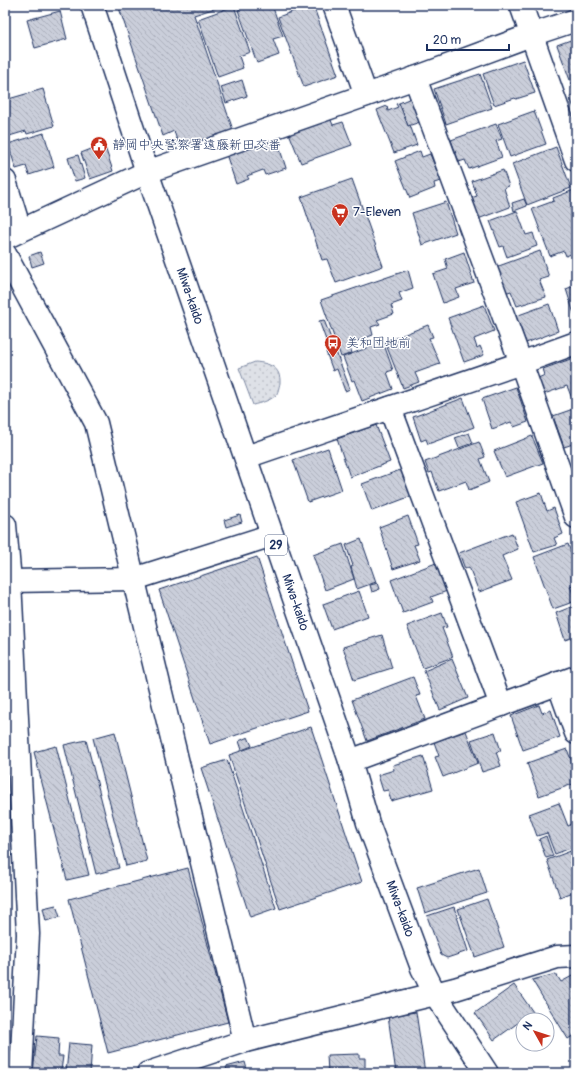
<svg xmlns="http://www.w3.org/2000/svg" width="581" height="1078" viewBox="0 0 581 1078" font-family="Pangolin,'Klee One',sans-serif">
<defs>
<pattern id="grass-dots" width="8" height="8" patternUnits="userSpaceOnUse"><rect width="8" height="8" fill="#dee1e7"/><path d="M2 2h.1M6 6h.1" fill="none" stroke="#bec1c9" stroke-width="1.8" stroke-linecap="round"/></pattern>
<pattern id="building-back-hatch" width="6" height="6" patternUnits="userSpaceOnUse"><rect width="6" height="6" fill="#caceda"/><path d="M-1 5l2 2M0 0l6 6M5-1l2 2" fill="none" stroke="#adb1be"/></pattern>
</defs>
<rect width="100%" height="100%" fill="#fff"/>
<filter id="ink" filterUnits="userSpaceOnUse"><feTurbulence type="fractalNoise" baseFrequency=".025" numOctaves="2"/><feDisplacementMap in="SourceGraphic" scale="8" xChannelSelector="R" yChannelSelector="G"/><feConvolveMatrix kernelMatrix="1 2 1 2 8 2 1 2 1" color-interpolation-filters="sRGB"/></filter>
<g filter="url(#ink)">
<path fill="url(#grass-dots)" stroke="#7c88a2" d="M255,362C269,363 281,367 280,383C279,387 278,393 276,395C270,401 260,403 253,405L239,368Z"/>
<g fill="url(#building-back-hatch)" stroke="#1b2f5e">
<polygon points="118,5 225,5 194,15 233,130 180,150 174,131 163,136"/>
<polygon points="247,5 272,5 283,36 273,39 279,55 257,63 238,10 248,7"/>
<polygon points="310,5 313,5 338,75 304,87 278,17"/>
<polygon points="234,6 250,52 239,56 243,68 218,77 198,19"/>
<polygon points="60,11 67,39 35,48 27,20"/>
<polygon points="576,38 576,90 574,91 557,45"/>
<polygon points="523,60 535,93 516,99 515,98 494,105 483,74"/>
<polygon points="480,74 492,108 446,124 434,89"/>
<polygon points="242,80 247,96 226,103 221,87"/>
<polygon points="43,89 54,126 27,134 26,131 6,137 5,100"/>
<polygon points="576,94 576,114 570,97"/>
<polygon points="411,98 420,122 408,126 399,103"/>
<polygon points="399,103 408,126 410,125 417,145 394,153 377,110 387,106 388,111 398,107 396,104"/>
<polygon points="534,111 546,144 510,157 498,124"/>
<polygon points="330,118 333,125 343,122 352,145 301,163 289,133"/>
<polygon points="496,124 502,139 496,141 502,157 469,169 465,160 459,162 451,140"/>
<polygon points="44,133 54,167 29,175 26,166 16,169 8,144"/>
<polygon points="276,137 286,168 265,175 263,170 247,176 249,179 236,184 226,154"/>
<polygon points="104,144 113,171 90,179 81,153"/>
<polygon points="556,147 571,188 527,205 512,164"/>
<polygon points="420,151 422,157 430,154 441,181 434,183 435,188 410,198 395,161"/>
<polygon points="78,155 85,178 75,181 68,158"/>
<polygon points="503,170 509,186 504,188 510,207 478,219 471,198 477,196 472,181"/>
<polygon points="352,179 383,266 336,283 327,259 322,260 301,197"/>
<polygon points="574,190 576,194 576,252 566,256 564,251 550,256 532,209 554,201 553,198"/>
<polygon points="524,199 527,206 514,211 512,203"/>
<polygon points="446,202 456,233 422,245 412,213"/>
<polygon points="517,211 526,235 533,233 537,246 507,257 503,246 500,247 490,221"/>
<polygon points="540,251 549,277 539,280 546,297 517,306 511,291 505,293 496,267"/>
<polygon points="40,252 44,263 32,267 29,256"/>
<polygon points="464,252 474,283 456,289 459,297 443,303 433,274 448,269 445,259"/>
<polygon points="408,270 413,288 399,293 402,301 391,305 394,314 377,320 380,324 371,327 373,335 349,344 352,353 341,357 321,300"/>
<polygon points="576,285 576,317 575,317 566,289"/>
<polygon points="549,304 558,331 526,343 516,316"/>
<polygon points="484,305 494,331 474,339 477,348 480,346 484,355 464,362 448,318"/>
<polygon points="324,320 350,389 345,391 337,369 333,371 326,352 330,351 319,321"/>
<polygon points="428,325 433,337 429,338 440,364 415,373 419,382 403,388 385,342"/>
<polygon points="383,342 393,370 387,372 393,389 362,401 354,380 352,381 343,357"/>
<polygon points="576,357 576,406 575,406 567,386 544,394 538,378 545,375 543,369"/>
<polygon points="516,387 528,422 514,427 511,422 492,429 482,399"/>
<polygon points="463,398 474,427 428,444 426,439 421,441 413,417"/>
<polygon points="576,408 576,443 564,447 553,416"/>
<polygon points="376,425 390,462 350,477 337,439"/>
<polygon points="469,433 473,443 459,448 455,438"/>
<polygon points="532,436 543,463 505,477 494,451"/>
<polygon points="479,442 485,457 480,459 489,482 469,490 466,481 439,491 432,472 429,473 425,462"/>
<polygon points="328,448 342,490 308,502 293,460"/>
<polygon points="403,469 414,495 372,511 362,484"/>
<polygon points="541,493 547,511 554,508 563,534 554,538 557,545 534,552 516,502"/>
<polygon points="240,515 242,522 226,527 224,520"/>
<polygon points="408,516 418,544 414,545 420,560 393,569 379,527"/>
<polygon points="512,533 518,549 502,556 512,580 479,592 469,567 465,569 459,553"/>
<polygon points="361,539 376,582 357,589 351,567 353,566 346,545"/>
<polygon points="343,544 354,579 325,590 313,555"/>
<polygon points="568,544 576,567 572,568 576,581 576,584 570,586 576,601 553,609 534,557"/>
<polygon points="257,557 308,711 210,744 159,590"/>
<polygon points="436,563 447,591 431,597 433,602 403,613 391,580"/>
<polygon points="378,583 380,589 372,592 370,585"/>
<polygon points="359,591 368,616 332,629 323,604"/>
<polygon points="576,605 576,636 565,640 556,613"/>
<polygon points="442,613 447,627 442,628 453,657 423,668 407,626"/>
<polygon points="382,635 392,668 354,680 343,647"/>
<polygon points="452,659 468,698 440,710 424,671"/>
<polygon points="413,677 420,695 416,696 425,719 367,741 352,700"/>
<polygon points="539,705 542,713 551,710 560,737 523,750 511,716"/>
<polygon points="311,727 362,882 280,909 229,755"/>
<polygon points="466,731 478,763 443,777 435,757 439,756 434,742"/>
<polygon points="115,732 147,861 126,866 93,738"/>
<polygon points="495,732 501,751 496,752 501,766 482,772 471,740"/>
<polygon points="248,737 252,746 242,750 239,741"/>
<polygon points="86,740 119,868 96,874 64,745"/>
<polygon points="56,746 89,875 67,880 34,752"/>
<polygon points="567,749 576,773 576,783 539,796 527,763"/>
<polygon points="423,756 433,789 391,801 388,790 383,791 378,775 394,770 393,765"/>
<polygon points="227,760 276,908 250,917 201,768"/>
<polygon points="559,803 568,826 576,822 576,846 555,854 547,833 537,836 529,814"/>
<polygon points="546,836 553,856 546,858 539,839"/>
<polygon points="576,849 576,891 560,897 547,860"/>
<polygon points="188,868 228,1022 108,1053 69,899"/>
<polygon points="479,868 487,893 425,913 417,888"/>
<polygon points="487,899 504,947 475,957 458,909"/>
<polygon points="56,905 60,917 46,921 43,908"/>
<polygon points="454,907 468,951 447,958 441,955 427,916"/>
<polygon points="556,974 561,982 576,974 576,1034 568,1039 532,980"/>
<polygon points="514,985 533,1012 494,1040 475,1013"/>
<polygon points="416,1012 425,1073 396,1073 388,1016"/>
<polygon points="37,1036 59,1038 58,1056 63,1056 61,1071 55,1071 55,1073 33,1073"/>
<polygon points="69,1043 92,1045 90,1073 66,1073"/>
<polygon points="359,1054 359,1058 365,1058 365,1072 360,1073 328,1073 327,1055"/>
<polygon points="245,1062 248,1073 228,1073 226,1067"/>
</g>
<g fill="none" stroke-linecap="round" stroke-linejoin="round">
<g stroke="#1b2f5e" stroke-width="25">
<g id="minor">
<polyline points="334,5 366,95"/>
<polyline points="521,5 576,160"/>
<polyline points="415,78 521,363 576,517"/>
<polyline points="5,181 20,230"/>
<polyline points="5,238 147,172 415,78 531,35 576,20"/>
<polyline points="5,254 96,423 245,1041"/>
<polyline points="390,408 501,705"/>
<polyline points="246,457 521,363 576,343"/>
<polyline points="5,525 10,581 28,934 21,1073"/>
<polyline points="10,581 134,579 272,535"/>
<polyline points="558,683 576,733"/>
<polyline points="350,761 576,677"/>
<polyline points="148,1073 245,1041 455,989 557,957 576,956"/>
</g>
</g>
<g stroke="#1b2f5e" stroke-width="25">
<g id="primary">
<path id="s1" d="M92,5L147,172L350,761L368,823L422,968L435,994L487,1073"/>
</g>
</g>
<use href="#minor" stroke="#fff" stroke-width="22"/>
<use href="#primary" stroke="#fff" stroke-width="22"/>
</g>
</g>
<defs>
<g id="civic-pin" transform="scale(0.9)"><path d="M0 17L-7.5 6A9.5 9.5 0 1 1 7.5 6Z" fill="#c8321e" stroke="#fff"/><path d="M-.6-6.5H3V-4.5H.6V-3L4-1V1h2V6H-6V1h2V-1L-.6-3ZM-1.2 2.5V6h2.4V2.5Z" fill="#fff"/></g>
<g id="supermarket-pin" transform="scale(0.9)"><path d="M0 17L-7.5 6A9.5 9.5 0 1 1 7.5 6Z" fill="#c8321e" stroke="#fff"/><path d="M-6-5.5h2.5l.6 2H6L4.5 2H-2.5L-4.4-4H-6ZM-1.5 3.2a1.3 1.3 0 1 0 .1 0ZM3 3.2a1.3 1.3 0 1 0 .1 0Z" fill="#fff"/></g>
<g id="bus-pin" transform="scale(0.9)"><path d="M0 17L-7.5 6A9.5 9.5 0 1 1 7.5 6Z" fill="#c8321e" stroke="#fff"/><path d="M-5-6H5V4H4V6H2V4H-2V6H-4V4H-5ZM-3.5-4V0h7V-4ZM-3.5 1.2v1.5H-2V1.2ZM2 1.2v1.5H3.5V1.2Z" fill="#fff"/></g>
</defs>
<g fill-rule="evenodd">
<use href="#civic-pin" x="99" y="145"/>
<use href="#supermarket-pin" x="340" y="212"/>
<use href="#bus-pin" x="333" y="343"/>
</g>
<g text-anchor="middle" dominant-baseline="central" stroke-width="3" stroke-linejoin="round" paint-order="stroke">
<rect fill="#fff" stroke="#5f6d8e" stroke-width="1" x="265" y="535" width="22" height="20" rx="3"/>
<g font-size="12" font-weight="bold" fill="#1b2f5e">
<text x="276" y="545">29</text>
</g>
<g font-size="13" fill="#1b2f5e" stroke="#fff" text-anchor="start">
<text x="112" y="145">静岡中央警察署遠藤新田交番</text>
<text x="353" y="212">7-Eleven</text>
<text x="346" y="343">美和団地前</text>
</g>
<g font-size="13" fill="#1b2f5e" stroke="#fff">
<text stroke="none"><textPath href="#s1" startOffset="307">Miwa-kaido</textPath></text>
<text stroke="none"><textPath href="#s1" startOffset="631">Miwa-kaido</textPath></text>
<text stroke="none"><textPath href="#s1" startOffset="955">Miwa-kaido</textPath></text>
</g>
</g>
<rect width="581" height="1078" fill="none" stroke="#fff" stroke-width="20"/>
<rect x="10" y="10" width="561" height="1058" fill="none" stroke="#1b2f5e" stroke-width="1.5" filter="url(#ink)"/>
<g transform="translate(535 1032) rotate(309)"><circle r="19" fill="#ffffff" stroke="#a4acbf"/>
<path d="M0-3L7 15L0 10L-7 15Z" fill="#c8321e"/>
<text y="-6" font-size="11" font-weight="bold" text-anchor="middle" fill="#1b2f5e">N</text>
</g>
<path d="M427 44v6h82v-6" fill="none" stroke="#1b2f5e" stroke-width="2"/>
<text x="433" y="44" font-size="12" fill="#1b2f5e" stroke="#ffffff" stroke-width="3" paint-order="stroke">20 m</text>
</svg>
